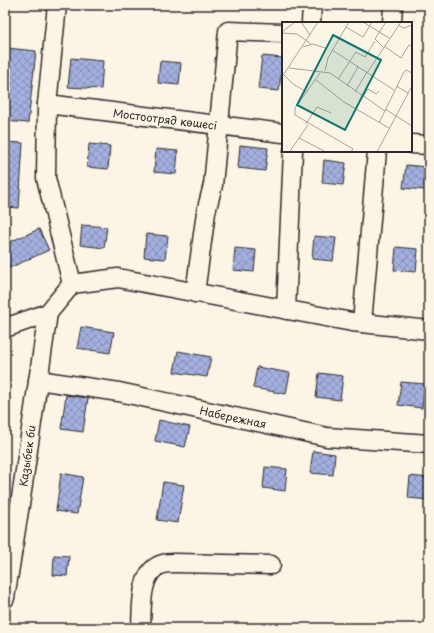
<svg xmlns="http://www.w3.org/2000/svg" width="434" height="633" viewBox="0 0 434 633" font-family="'Playpen Sans',sans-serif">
<defs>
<pattern id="building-cross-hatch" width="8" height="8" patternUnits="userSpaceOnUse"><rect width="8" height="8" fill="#a4b0e0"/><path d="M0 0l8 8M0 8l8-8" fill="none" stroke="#868fb6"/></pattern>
</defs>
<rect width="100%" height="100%" fill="#fcf5e5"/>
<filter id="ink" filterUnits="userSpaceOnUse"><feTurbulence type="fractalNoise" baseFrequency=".025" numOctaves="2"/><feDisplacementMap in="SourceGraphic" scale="8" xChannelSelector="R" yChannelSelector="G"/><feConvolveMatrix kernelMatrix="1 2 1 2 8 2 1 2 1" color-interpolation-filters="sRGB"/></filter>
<g filter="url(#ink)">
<g fill="url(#building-cross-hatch)" stroke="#2b2b2b">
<polygon points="7,48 36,51 28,123 5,121 5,68"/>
<polygon points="262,56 283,58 279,91 258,89"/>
<polygon points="71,58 103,61 101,89 68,87"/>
<polygon points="160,61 181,63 179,85 158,83"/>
<polygon points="5,142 23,143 19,208 5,207"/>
<polygon points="89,144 110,146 108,169 87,167"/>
<polygon points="240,145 268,148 265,171 238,168"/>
<polygon points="156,149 178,151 176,174 154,172"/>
<polygon points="324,160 346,163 343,185 322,183"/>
<polygon points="406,165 427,167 425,190 403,188"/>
<polygon points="82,225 107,227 104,248 80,245"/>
<polygon points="39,229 49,250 5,270 5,244"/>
<polygon points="146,234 168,236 165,259 144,257"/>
<polygon points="314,236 336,238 333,261 312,259"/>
<polygon points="396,247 418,249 416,272 394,270"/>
<polygon points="235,248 256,250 254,272 233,270"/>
<polygon points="81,327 114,332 110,353 77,348"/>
<polygon points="178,351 211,357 207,377 174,372"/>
<polygon points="257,367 290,373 286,394 253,388"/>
<polygon points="319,373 343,376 340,400 316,397"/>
<polygon points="401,382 425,384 422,408 398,405"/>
<polygon points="66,395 88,398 83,432 61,429"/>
<polygon points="159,420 190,427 185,447 155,441"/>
<polygon points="313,451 335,454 333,475 310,473"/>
<polygon points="265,467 287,469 285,491 263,488"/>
<polygon points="61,473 83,477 77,514 56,511"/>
<polygon points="410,476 429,478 429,500 408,498"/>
<polygon points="163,482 184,485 178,523 157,520"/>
<polygon points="54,555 69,556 67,576 53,575"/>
</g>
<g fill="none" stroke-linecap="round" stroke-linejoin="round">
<g stroke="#2b2b2b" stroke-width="21">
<g id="minor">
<polyline points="57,5 47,104 46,178 72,284"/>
<polyline points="311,23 312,5"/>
<polyline points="392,23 393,5"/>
<polyline points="47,104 283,133"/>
<polyline points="411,144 429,145"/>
<polyline points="195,293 206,212 213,185 228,31 283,33"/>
<polyline points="286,310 293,151"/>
<polyline points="362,323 377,151"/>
<polyline points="5,328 48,313 72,284 118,278 352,322 429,330"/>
<polyline points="38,380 119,392 327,437 429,444"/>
<polyline points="5,598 21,498 48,313"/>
<path d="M141,628C142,609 139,570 163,564C166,563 171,563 175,563L271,565"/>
</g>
</g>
<use href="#minor" stroke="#fcf5e5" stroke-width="18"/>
</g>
</g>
<g text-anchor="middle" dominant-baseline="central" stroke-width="4" stroke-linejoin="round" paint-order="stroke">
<g font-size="11" fill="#2b2b2b" stroke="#fcf5e5">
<text transform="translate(165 119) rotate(7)">Мостоотряд көшесі</text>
<text transform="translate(233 417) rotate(12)">Набережная</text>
<text transform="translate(27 456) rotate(-82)">Казыбек би</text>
</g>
</g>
<g transform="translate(282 22)">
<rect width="130" height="130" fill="#fcf5e5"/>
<path fill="none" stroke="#a8a49b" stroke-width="1" d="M19,0L28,13M81,0L107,16M116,3L122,6L130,3M64,5L81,15L90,0M0,10L13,0M0,11L15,12L29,22M102,24L119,36L127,23L130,24M21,25L31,22L43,26M101,25L93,17L104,0M50,28L112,68M7,46L48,51L103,89M43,49L46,36L67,0M0,51L11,62L25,70M38,51L13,86V93L71,127L69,130M85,51L119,0M0,55L36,0M56,57L74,30L83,35L93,19M34,58L62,80L107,106M65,64L76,45M114,64L126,71M73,70L85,50M81,75L86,67L94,72L97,69M103,87L130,104M97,101L122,50L124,48L130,51M24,102L35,85L49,91M17,116L44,130M8,129L26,103M95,130L130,64"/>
<path fill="#0f766e" fill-opacity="0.15" stroke="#0f766e" stroke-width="2" d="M51,13L99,38L63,108L15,83Z"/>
<rect width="130" height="130" fill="none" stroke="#2b2b2b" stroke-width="2"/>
</g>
<rect width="434" height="633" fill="none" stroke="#fcf5e5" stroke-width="20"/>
<rect x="10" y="10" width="414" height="613" fill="none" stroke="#2b2b2b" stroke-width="1.5" filter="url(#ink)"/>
</svg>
